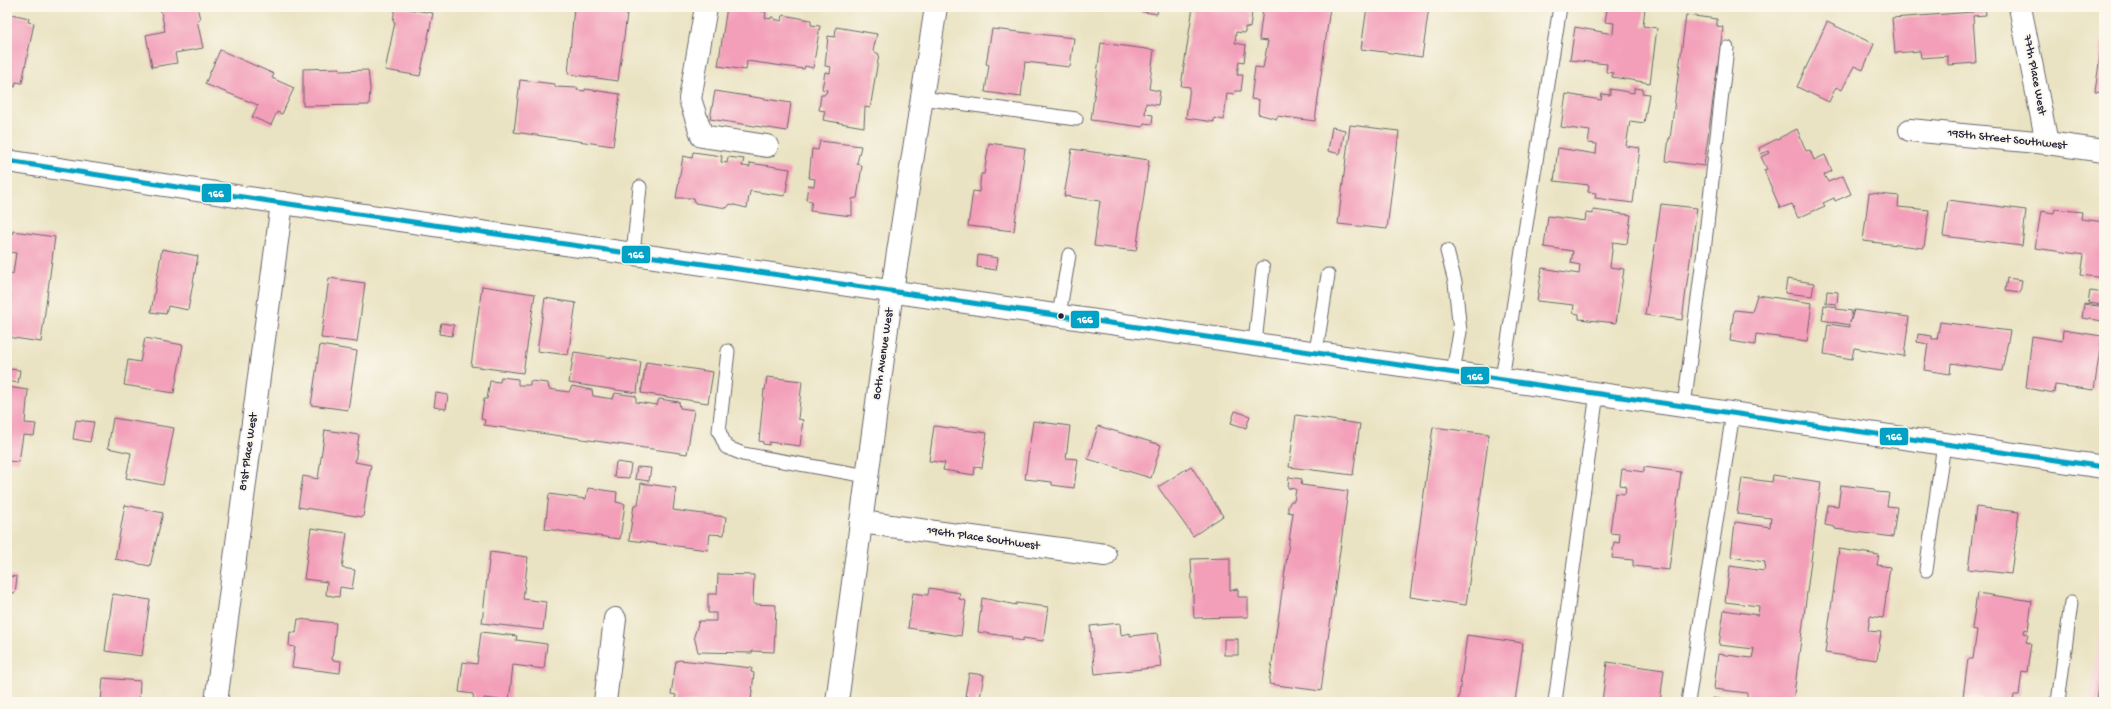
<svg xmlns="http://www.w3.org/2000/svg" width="2111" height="709" viewBox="0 0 2111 709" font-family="'Gochi Hand',sans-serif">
<rect width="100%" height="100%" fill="#fbf7ec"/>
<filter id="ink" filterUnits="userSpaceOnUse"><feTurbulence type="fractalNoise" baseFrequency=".025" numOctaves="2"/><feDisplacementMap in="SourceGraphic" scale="8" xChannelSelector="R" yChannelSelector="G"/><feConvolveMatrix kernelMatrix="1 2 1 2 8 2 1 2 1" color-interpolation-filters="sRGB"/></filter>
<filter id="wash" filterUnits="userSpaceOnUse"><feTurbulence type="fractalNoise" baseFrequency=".012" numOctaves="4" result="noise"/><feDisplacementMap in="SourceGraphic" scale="16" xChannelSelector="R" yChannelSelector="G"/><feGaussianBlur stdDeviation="0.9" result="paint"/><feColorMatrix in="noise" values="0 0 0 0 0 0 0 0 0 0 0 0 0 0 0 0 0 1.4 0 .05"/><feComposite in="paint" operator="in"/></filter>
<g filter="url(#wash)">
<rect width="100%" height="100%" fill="#eae3c3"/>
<polygon fill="#f6cfd8" points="2104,607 2104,702 2090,702"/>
<g id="blocks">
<g fill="#f39fb9">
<polygon points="160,7 197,7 200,19 197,20 203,48 175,53 177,63 152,67 146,35 165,31"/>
<polygon points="395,7 433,13 420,76 385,70 395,22 393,22"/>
<polygon points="574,7 628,7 618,81 568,74"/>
<polygon points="727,7 755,7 755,10 766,12 765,18 771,19 771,17 774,17 774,19 782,21 783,15 811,20 811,25 820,26 813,68 805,66 804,69 747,61 746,70 718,66"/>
<polygon points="1111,7 1158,7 1157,14"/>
<polygon points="1193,7 1246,7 1245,11 1252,12 1250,28 1245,27 1245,33 1236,32 1235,43 1246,45 1244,62 1239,61 1237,75 1243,75 1241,91 1235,91 1234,94 1227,93 1224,120 1214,118 1214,122 1186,118 1190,87 1181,86"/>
<polygon points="1274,7 1330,7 1315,121 1277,116 1277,119 1258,114 1259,100 1251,99 1255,67 1263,68 1268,41 1259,40 1263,9 1273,10"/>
<polygon points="1367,7 1429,7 1422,57 1361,49"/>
<polygon points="1595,7 1645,7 1643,26 1657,28 1650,83 1612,77 1613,73 1606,72 1607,64 1570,60 1575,27 1613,34 1614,23 1605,22 1607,10"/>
<polygon points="1972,7 1985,7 1986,15 1973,16 1976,63 1948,65 1948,56 1921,58 1920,51 1895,53 1892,18 1973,12"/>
<polygon points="7,13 29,18 28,22 34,23 22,83 16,82 15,87 7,86"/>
<polygon points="1686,15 1717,19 1717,26 1723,27 1704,166 1666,161 1669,138 1670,139"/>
<polygon points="1827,22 1874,44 1863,70 1854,66 1842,90 1836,87 1829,102 1797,87"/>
<polygon points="836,27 877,34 873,51 879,54 871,103 870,108 865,107 864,127 823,120 825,111 819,110 821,95 824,95 826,93 827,90 822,89 825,72 830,73 831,67 825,66 828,36 835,37"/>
<polygon points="992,29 1074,38 1070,67 1025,62 1021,97 985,92 989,65 986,64"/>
<polygon points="2102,41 2104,41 2104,93 2095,92"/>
<polygon points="1101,43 1154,50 1149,89 1160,91 1158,105 1146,103 1145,114 1153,115 1152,124 1144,123 1143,127 1091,120"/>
<polygon points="220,50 274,74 272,78 294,88 282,114 277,112 271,125 252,117 258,105 205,84"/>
<polygon points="340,68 340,71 368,70 370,88 369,105 303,106 303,69"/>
<polygon points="520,80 555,84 555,87 578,88 577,90 585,91 585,89 620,94 613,146 514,132"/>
<polygon points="1634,88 1643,89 1642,93 1649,94 1644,123 1630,121 1626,146 1640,148 1633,203 1595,198 1596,193 1588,192 1589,185 1554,181 1558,148 1596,154 1597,144 1588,143 1590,131 1561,127 1566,94 1601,100 1602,94 1610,95 1610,89 1634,93"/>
<polygon points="715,91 791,103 787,131 710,119"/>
<polygon points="1350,125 1399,131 1387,229 1338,224"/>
<polygon points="1332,127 1345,130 1340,154 1328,151"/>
<polygon points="1797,129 1806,151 1810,150 1814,160 1825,155 1832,171 1824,175 1828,182 1843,176 1851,194 1835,201 1834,198 1823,203 1825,206 1798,218 1792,204 1780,208 1764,170 1767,169 1761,157 1769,153 1768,151 1761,154 1759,148"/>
<polygon points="820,141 861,146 857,163 862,166 857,198 852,199 852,216 810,211 812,201 806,200 808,185 814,186 815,179 809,178 812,149 818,150"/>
<polygon points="989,143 1025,148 1014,231 968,226 973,191 979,192 981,174 984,174"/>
<polygon points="1072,149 1149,160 1136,251 1094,246 1100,201 1064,196"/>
<polygon points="693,152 722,156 721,162 727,163 728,157 744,159 742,166 750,167 750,163 790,169 785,196 750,191 747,208 730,204 727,208 695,203 694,198 676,198 683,156 692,158"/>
<polygon points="1869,193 1899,196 1898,207 1929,210 1924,248 1863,241"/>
<polygon points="1948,200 2026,210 2022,246 1943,236"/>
<polygon points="1661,204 1697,208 1682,320 1645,315"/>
<polygon points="2055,209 2082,212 2081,219 2104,222 2104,278 2081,275 2084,255 2035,248 2041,211 2054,213"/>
<polygon points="1593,210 1631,215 1627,244 1613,242 1610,267 1624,269 1616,323 1579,319 1579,314 1573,313 1574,305 1537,301 1542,268 1579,274 1580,265 1571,263 1573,251 1544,247 1548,216 1585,221 1586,213 1593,214"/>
<polygon points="13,231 55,237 41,342 7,337 7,317 11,295 7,295 7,273 13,274 16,253 10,252 11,247 9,246"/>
<polygon points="162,249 198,256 188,310 168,306 166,314 151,312"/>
<polygon points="978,255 998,258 996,270 977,267"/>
<polygon points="329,278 365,283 357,342 321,338"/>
<polygon points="2007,278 2022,280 2020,293 2005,291"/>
<polygon points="1787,279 1814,283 1812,296 1785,293"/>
<polygon points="482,286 535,294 523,373 471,366"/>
<polygon points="1827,291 1838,292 1837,304 1826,303"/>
<polygon points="2090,291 2104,293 2104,305 2088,303"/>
<polygon points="1757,295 1812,303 1807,341 1756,334 1755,345 1730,341 1734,310 1752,312"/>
<polygon points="545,298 576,303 568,355 537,351"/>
<polygon points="2084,304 2104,307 2102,321 2082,318"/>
<polygon points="1824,305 1837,307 1836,309 1852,311 1850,323 1854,310 1909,317 1904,356 1854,348 1852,359 1824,354 1828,324 1849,327 1849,325 1822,320"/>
<polygon points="1940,322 2010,331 2002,371 1951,363 1950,374 1924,370 1928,344 1917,342 1918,334 1932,336 1932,339 1937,339"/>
<polygon points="441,323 454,325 452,336 439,334"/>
<polygon points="2063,330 2102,336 2094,390 2055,385 2054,393 2026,388 2032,336 2062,341"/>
<polygon points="145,338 183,345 174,393 124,385 128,360 140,362"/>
<polygon points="320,345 357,351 348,410 311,405"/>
<polygon points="574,352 641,362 637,393 569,383"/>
<polygon points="646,362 713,372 708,403 641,393"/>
<polygon points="7,369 20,370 18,383 7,381"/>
<polygon points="501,377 518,379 518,385 530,385 530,381 548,383 549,389 569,392 572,386 592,390 593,396 613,399 615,393 636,396 636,402 657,405 659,399 679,402 680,408 694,410 687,454 484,425 485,420 481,419 484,399 487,399 490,381 500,382"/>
<polygon points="767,377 802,381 798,419 803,420 800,446 769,442 769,445 763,444 763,442 759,441 764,389 765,390"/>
<polygon points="7,387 28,390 25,423 36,424 34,436 23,435 19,462 7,461"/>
<polygon points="436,393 448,395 446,409 434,407"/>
<polygon points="1235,411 1250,416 1246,428 1231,423"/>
<polygon points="1296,415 1360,424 1353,475 1289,467"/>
<polygon points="113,418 174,428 163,485 126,478 131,453 108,448"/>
<polygon points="76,420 94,422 90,442 73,439"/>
<polygon points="1033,421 1070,426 1066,458 1078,459 1074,488 1052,485 1052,482 1025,479"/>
<polygon points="934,426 987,433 982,468 975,467 974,475 943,470 945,463 929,461"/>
<polygon points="1098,426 1161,445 1151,478 1088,459"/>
<polygon points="1433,427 1489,434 1466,605 1410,597"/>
<polygon points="325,430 359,435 355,462 371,465 363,517 298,507 303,476 318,479"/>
<polygon points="616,462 631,464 629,478 614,477"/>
<polygon points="1191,466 1223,516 1193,536 1158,487"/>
<polygon points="637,467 651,468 649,481 635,479"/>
<polygon points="1644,467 1681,472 1669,570 1633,566 1633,560 1612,558 1614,542 1619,543 1620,534 1610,533 1615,493 1625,494 1626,486 1620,485 1622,469 1644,472"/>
<polygon points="1773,475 1821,482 1793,702 1747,702 1747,693 1714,689 1718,654 1752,658 1754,649 1719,645 1724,610 1758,615 1759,606 1725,602 1730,566 1764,571 1765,562 1731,557 1735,522 1770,527 1771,518 1737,514 1742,478 1772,482"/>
<polygon points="1289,477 1302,479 1301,485 1348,491 1321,691 1269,684 1293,513 1288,512 1288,506 1291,501 1294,501 1296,489 1288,488"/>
<polygon points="641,483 676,488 673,510 726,517 724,535 710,534 708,550 629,540 634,505 638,505"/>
<polygon points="1841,485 1874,489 1876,492 1889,493 1887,506 1897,507 1893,537 1835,529 1835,527 1825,525 1828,505 1838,506"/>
<polygon points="588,488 617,492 616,502 625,504 620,539 545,529 549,494 586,499"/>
<polygon points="125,505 163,513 150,566 115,559"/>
<polygon points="1976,507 2019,512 2011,574 1968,569"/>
<polygon points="311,528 347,533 342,568 355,570 352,589 340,587 339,597 326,595 327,582 304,579"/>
<polygon points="1839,549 1879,555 1877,565 1890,567 1883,618 1870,616 1868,631 1881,632 1877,660 1825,653"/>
<polygon points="490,552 528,557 523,599 546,602 543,630 482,623"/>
<polygon points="1230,558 1230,590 1238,589 1238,597 1248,597 1248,617 1194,618 1191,559"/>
<polygon points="718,574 754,575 753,604 776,605 774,652 752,651 752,653 698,652 694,636 699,621 716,621 716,613 708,613 708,594 717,594"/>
<polygon points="7,576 17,577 15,593 7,592"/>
<polygon points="929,588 960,593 959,599 966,601 961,636 908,628 913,593 928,595"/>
<polygon points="1977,593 2032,601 2028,630 2025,629 2024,633 2028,634 2026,642 2031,643 2027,672 2022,671 2019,695 2014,695 2013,702 1963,697 1968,659 1973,659 1977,630 1972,629"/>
<polygon points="113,594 150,600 142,656 105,651"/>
<polygon points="982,598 1016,605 1016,603 1048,607 1043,641 1023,638 1023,641 1012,639 1012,637 978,632"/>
<polygon points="298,619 336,623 332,660 341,661 340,673 292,667 295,647 289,646 290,632 296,633"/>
<polygon points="1120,623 1121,635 1130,633 1130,636 1157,633 1161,667 1095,674 1090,626"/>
<polygon points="481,632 517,636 516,640 547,644 544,669 513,665 509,701 484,698 484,702 474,702 473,694 459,692 463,662 477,664"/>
<polygon points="1467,635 1523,643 1515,702 1458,702"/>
<rect x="1224" y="639" width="14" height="16"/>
<polygon points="2103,649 2104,649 2104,702 2096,701"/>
<polygon points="680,660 752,668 751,672 754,673 751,701 675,702 676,695 671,694 676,661"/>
<polygon points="1607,662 1664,670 1660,702 1602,702"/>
<polygon points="969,673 984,675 980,698 977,697 976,702 967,702 968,696 965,696"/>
<polygon points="103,678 140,681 139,702 101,702"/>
<polygon points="1712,698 1734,701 1734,702 1712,702"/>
</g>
</g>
</g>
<g filter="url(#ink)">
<use href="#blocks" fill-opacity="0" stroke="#68666b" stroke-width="1"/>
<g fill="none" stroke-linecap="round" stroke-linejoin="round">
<g stroke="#68666b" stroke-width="15">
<g id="lane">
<polyline points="922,98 1076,119"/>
<polyline points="1447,251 1455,282 1460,332 1453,372"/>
<polyline points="633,254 640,187"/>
<polyline points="1059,315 1069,255"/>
<polyline points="1255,343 1263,268"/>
<polyline points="728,351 719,431 726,447 743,454 867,476"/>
<polyline points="1316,352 1328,275"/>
<polyline points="1502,379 1560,7"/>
<polyline points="1684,406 1704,251 1727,48"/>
<polyline points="1926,570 1944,444"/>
<polyline points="1555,702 1597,393"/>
<polyline points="1688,702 1733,413"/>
<polyline points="2058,702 2071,603"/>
</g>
</g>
<g stroke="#68666b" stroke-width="24">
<g id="street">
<polyline points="706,7 690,99 702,136 767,146"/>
<polyline points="2020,7 2047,143"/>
<polyline points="1910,130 2047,143 2104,151"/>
<polyline points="861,522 1105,555"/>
<polyline points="216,702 282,203"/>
<polyline points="605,702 615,619"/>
</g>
</g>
<g stroke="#68666b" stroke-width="24">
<polyline id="secondary" points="837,702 892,291 936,7"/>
</g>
<g stroke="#68666b" stroke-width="24">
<polyline id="primary" points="7,161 282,203 2104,467"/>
</g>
<use href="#lane" stroke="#fff" stroke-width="13"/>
<use href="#street" stroke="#fff" stroke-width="22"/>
<use href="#secondary" stroke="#fff" stroke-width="22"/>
<use href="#primary" stroke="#fff" stroke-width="22"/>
<g stroke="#fbf7ec" stroke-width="8">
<polyline id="bus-1" points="7,161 282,203 2104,467"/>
</g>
<use href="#bus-1" stroke="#02a2c7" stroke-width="5"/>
</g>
</g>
<circle fill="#22223b" stroke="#fbf7ec" stroke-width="1.5" cx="1061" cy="316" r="3.5"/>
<g text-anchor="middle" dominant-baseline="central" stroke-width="4" stroke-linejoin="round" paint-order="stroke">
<g font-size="12" fill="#22223b" stroke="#fbf7ec">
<text transform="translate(2034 75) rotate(79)">77th Place West</text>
<text transform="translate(2007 140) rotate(6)">195th Street Southwest</text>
<text transform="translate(884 354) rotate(-82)">80th Avenue West</text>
<text transform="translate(249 452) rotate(-82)">81st Place West</text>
<text transform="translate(983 539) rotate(8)">196th Place Southwest</text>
</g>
</g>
<g stroke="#fbf7ec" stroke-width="1.5">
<rect x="201" y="183" width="31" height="20" rx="4" fill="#02a2c7"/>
<rect x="621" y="245" width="30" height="19" rx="4" fill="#02a2c7"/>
<rect x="1070" y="310" width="30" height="19" rx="4" fill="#02a2c7"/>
<rect x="1460" y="366" width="30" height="19" rx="4" fill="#02a2c7"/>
<rect x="1879" y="427" width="30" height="19" rx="4" fill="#02a2c7"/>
</g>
<g font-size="11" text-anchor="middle" font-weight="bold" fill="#fff">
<text x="216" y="197">166</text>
<text x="636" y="258">166</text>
<text x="1085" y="323">166</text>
<text x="1475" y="380">166</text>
<text x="1894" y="440">166</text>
</g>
<rect width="2111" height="709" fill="none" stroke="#fbf7ec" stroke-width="24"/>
</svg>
